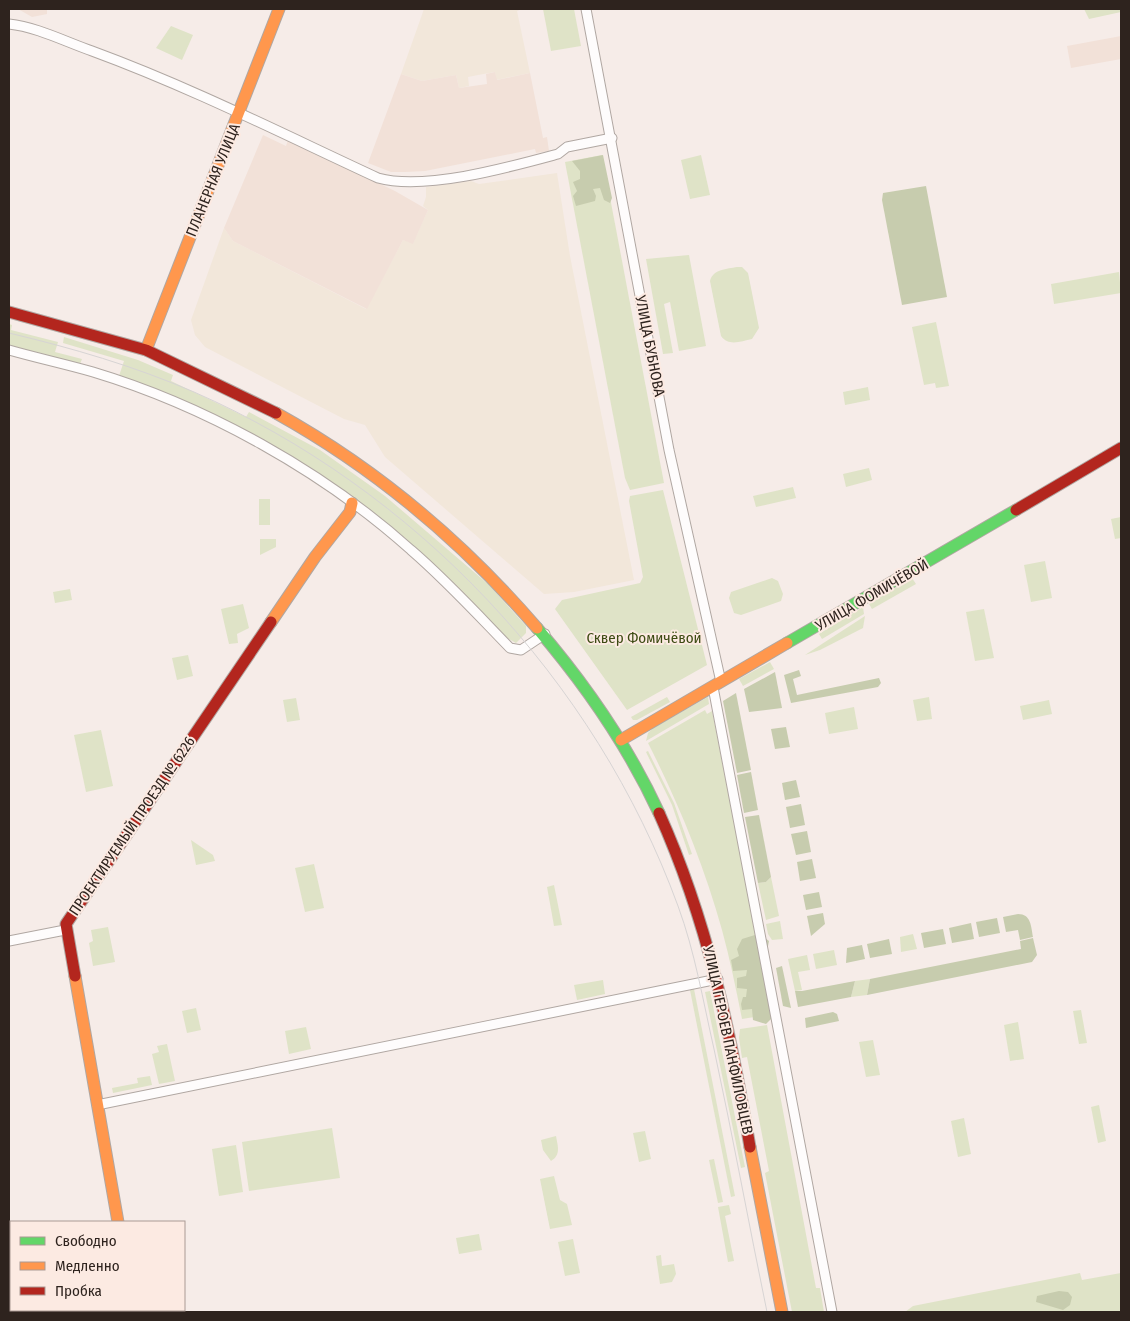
<svg xmlns="http://www.w3.org/2000/svg" width="1130" height="1321" viewBox="0 0 1130 1321" font-family="'Fira Sans Condensed',sans-serif">
<rect width="100%" height="100%" fill="#f6ece8"/>
<g fill="#f2e7da">
<polygon points="424,9 522,9 517,11 530,73 496,80 495,72 478,75 468,77 469,86 459,88 456,75 422,81 401,74"/>
<polygon points="557,173 570,256 634,580 574,592 544,594 385,457 365,425 344,419 205,347 195,335 191,320 224,228 233,241 366,309 403,240 413,243 428,210 423,206 426,197 426,187 471,181 479,184"/>
</g>
<g fill="#f2e1d8">
<polygon points="18,9 47,9 47,14 32,17"/>
<polygon points="1121,36 1121,59 1071,68 1067,46"/>
<polygon points="495,72 497,80 530,73 543,138 547,137 549,151 536,153 535,149 425,171 405,172 391,172 368,163 401,74 422,81 456,75 459,88 487,84 486,74"/>
<polygon points="263,135 286,146 288,140 395,191 428,210 413,244 403,240 367,309 233,241 224,228"/>
</g>
<g fill="#dfe3c7">
<polygon points="543,9 574,9 581,46 551,51"/>
<polygon points="1084,9 1121,9 1121,12 1089,19"/>
<polygon points="171,26 193,35 182,60 156,48"/>
<polygon points="602,155 664,483 630,490 625,478 565,162"/>
<polygon points="701,155 710,195 690,199 681,160"/>
<polygon points="689,255 706,346 679,351 670,302 664,304 673,353 663,354 646,259"/>
<path d="M737,267H742L748,273L759,328L752,339C741,341 729,347 721,336L710,281C713,269 727,269 737,267Z"/>
<polygon points="1119,272 1121,293 1054,304 1051,284"/>
<polygon points="936,322 949,386 936,388 935,383 924,385 912,327"/>
<polygon points="9,324 12,325 11,330 58,342 55,352 82,359 80,364 9,346"/>
<polygon points="64,337 138,360 173,375 171,381 246,417 249,412 320,450 385,496 488,584 526,626 526,633 516,643 507,638 405,538 314,472 119,376 124,361 63,343"/>
<polygon points="868,387 870,400 845,405 843,392"/>
<polygon points="869,468 872,480 846,487 843,474"/>
<polygon points="793,487 796,498 756,507 753,496"/>
<polygon points="663,490 707,665 627,710 555,609 562,600 640,583 643,577 629,501 630,496"/>
<rect x="259" y="499" width="11" height="26"/>
<polygon points="1121,517 1121,538 1115,539 1111,519"/>
<polygon points="260,539 276,539 276,547 260,555"/>
<polygon points="1045,561 1052,598 1031,602 1024,565"/>
<polygon points="772,578 778,581 783,594 781,601 741,615 734,613 729,598 731,592"/>
<polygon points="912,578 916,584 872,609 869,604"/>
<polygon points="70,589 72,600 55,603 53,592"/>
<polygon points="243,604 249,628 237,634 238,643 229,644 221,609"/>
<polygon points="863,607 864,614 822,639 819,634"/>
<polygon points="984,609 994,658 975,661 966,612"/>
<polygon points="865,616 863,628 820,650 805,655"/>
<polygon points="188,655 193,676 177,680 172,658"/>
<polygon points="770,662 774,669 743,686 739,679"/>
<polygon points="667,697 670,702 637,720 633,720 631,717"/>
<polygon points="708,697 709,704 646,741 648,733 653,728"/>
<polygon points="929,697 932,719 917,721 913,700"/>
<polygon points="296,698 300,720 287,722 283,700"/>
<polygon points="1049,700 1052,714 1023,720 1020,706"/>
<polygon points="854,707 858,729 829,734 825,713"/>
<path d="M705,710L707,714L712,711L757,938L767,1015L742,1019C736,989 730,959 722,930C704,865 678,802 648,743Z"/>
<polygon points="101,730 113,786 86,792 74,735"/>
<polygon points="648,751 674,803 692,854 689,855 672,805 646,752"/>
<polygon points="191,840 213,855 215,861 196,865"/>
<polygon points="314,864 324,908 305,912 295,868"/>
<polygon points="771,877 779,916 766,920 758,883 766,882"/>
<polygon points="554,885 562,925 554,926 547,887"/>
<polygon points="780,921 783,939 772,940 768,934 766,924"/>
<polygon points="108,927 115,962 93,966 89,943 93,941 91,930"/>
<polygon points="913,934 917,949 901,952 900,937"/>
<polygon points="834,950 837,965 816,969 813,954"/>
<polygon points="807,955 810,970 798,972 802,990 795,991 788,959"/>
<polygon points="870,979 867,995 851,997 855,981"/>
<polygon points="603,980 605,994 577,1000 574,985"/>
<polygon points="694,989 735,1196 731,1197 690,990"/>
<polygon points="710,991 745,1167 741,1168 705,992"/>
<polygon points="196,1008 201,1030 187,1033 182,1011"/>
<polygon points="1081,1010 1087,1043 1079,1044 1073,1011"/>
<polygon points="1018,1022 1024,1059 1010,1061 1004,1025"/>
<polygon points="767,1025 816,1288 820,1288 824,1312 792,1312 765,1173 769,1171 747,1057 742,1058 739,1038 740,1029"/>
<polygon points="306,1027 311,1049 289,1054 285,1031"/>
<polygon points="873,1040 880,1075 866,1077 859,1042"/>
<polygon points="167,1044 175,1081 159,1084 152,1054 159,1052 157,1046"/>
<polygon points="150,1076 152,1085 113,1093 112,1088 138,1083 137,1078"/>
<polygon points="1099,1105 1106,1141 1098,1143 1091,1107"/>
<polygon points="964,1118 971,1154 958,1157 951,1121"/>
<polygon points="332,1128 340,1178 249,1191 242,1142"/>
<polygon points="645,1131 651,1159 639,1162 633,1133"/>
<path d="M556,1136C558,1147 561,1155 551,1161L543,1150L541,1140Z"/>
<polygon points="236,1145 243,1192 219,1196 212,1149"/>
<polygon points="714,1159 723,1202 718,1203 709,1160"/>
<polygon points="554,1176 560,1200 567,1204 572,1225 550,1229 540,1179"/>
<polygon points="729,1205 731,1214 725,1216 734,1261 728,1262 718,1207"/>
<polygon points="479,1234 482,1250 459,1254 456,1238"/>
<polygon points="573,1239 580,1273 565,1276 558,1242"/>
<polygon points="661,1255 662,1266 674,1264 676,1274 672,1282 660,1284 656,1256"/>
<polygon points="1080,1273 1082,1280 1121,1273 1121,1312 905,1312 913,1306"/>
</g>
<g fill="#c7ccae">
<polygon points="603,155 612,198 610,203 604,200 600,188 593,189 596,196 595,201 576,206 573,196 577,191 573,182 580,179 580,171 572,161"/>
<polygon points="926,186 947,297 902,305 882,200 883,193"/>
<polygon points="799,670 801,676 793,679 797,695 879,678 881,683 878,687 791,703 784,675"/>
<polygon points="775,672 782,708 749,712 744,689"/>
<polygon points="736,693 751,770 737,773 723,701"/>
<polygon points="786,727 790,747 775,749 771,729"/>
<polygon points="751,772 758,810 744,813 737,775"/>
<polygon points="796,780 800,797 785,800 782,783"/>
<polygon points="801,804 805,825 790,828 786,807"/>
<polygon points="759,815 771,877 766,882 758,883 745,817"/>
<polygon points="807,831 811,852 796,855 791,834"/>
<polygon points="812,859 816,878 800,881 797,862"/>
<polygon points="819,892 822,907 806,910 803,895"/>
<polygon points="823,913 825,924 811,936 807,916"/>
<path d="M1018,914C1031,914 1031,926 1033,937L1020,940L1018,930L1006,932L1003,917Z"/>
<polygon points="997,918 1000,933 979,937 976,922"/>
<polygon points="971,923 974,939 952,943 949,928"/>
<polygon points="943,929 946,944 924,948 921,933"/>
<polygon points="755,935 761,935 769,941 767,951 774,1016 766,1024 753,1020 752,1009 742,1010 741,1004 743,997 746,997 747,989 737,988 737,978 746,976 747,970 733,971 731,960 739,956 737,949 742,939"/>
<polygon points="1033,938 1037,955 1032,962 867,995 870,979 1021,949 1020,941"/>
<polygon points="889,939 892,954 870,958 867,944"/>
<polygon points="862,945 865,959 846,963 847,948"/>
<polygon points="782,966 791,1008 783,1006 776,968"/>
<polygon points="855,981 851,997 798,1007 795,991 802,991"/>
<polygon points="833,1012 837,1014 839,1021 806,1028 805,1018"/>
<polygon points="1059,1291 1068,1292 1072,1297 1070,1305 1063,1310 1036,1302 1037,1296"/>
</g>
<g fill="none" stroke-linecap="round" stroke-linejoin="round">
<g stroke="#b0a7a2" stroke-width="11">
<g id="street">
<polyline points="586,9 669,450 721,682"/>
<path d="M9,24C37,27 66,42 92,51C190,87 283,134 378,178C425,191 510,167 558,154L567,147L612,138"/>
<path d="M9,350C37,358 65,364 93,372C206,406 323,471 411,550C446,580 478,615 510,648L521,650L545,634"/>
<polyline points="713,687 832,1312"/>
<polyline points="9,941 65,930"/>
<polyline points="97,1105 718,979"/>
<polyline points="134,1310 135,1312"/>
</g>
</g>
<g stroke="#b0a7a2" stroke-width="13">
<g id="fast">
<path d="M537,628C585,684 628,746 659,813"/>
<polyline points="787,643 1016,510"/>
</g>
</g>
<g stroke="#b0a7a2" stroke-width="13">
<g id="slow">
<polyline points="146,350 279,9"/>
<path d="M276,413C375,468 463,542 537,628"/>
<polyline points="271,622 315,557 350,512 352,503"/>
<polyline points="621,740 787,643"/>
<polyline points="75,976 118,1222"/>
<polyline points="750,1147 782,1312"/>
</g>
</g>
<g stroke="#b0a7a2" stroke-width="13">
<g id="jam">
<polyline points="9,312 146,350 276,413"/>
<polyline points="1016,510 1121,448"/>
<path d="M659,813C708,922 730,1030 750,1147"/>
<polyline points="75,976 66,924 271,622"/>
</g>
</g>
<use href="#street" stroke="#fefcfc" stroke-width="9"/>
<use href="#fast" stroke="#63d668" stroke-width="11"/>
<use href="#slow" stroke="#ff974d" stroke-width="11"/>
<use href="#jam" stroke="#b3261e" stroke-width="11"/>
<path stroke="#d7d4d4" stroke-width="1" d="M9,333C72,348 134,366 194,392C415,489 595,679 678,906C695,952 703,1001 714,1049C733,1137 749,1225 767,1312"/>
</g>
<g text-anchor="middle" dominant-baseline="central" stroke-width="4" stroke-linejoin="round" paint-order="stroke">
<g font-size="15" fill="#2e231e" stroke="#fceae2">
<text transform="translate(213 180) rotate(-68)">ПЛАНЕРНАЯ УЛИЦА</text>
<text transform="translate(650 346) rotate(79)">УЛИЦА БУБНОВА</text>
<text transform="translate(872 595) rotate(-30)">УЛИЦА ФОМИЧЁВОЙ</text>
<text transform="translate(132 826) rotate(-56)">ПРОЕКТИРУЕМЫЙ ПРОЕЗД № 6226</text>
<text transform="translate(728 1040) rotate(78)">УЛИЦА ГЕРОЕВ ПАНФИЛОВЦЕВ</text>
</g>
<g font-size="15" fill="#3c4a12" stroke="#fceae2">
<text x="644" y="638">Сквер Фомичёвой</text>
</g>
</g>
<rect width="1130" height="1321" fill="none" stroke="#2e231e" stroke-width="20"/>
<rect x="10" y="1221" width="175" height="90" fill="#fceae2" stroke="#aa9a94"/>
<rect x="20" y="1237" width="25" height="8" fill="#63d668" stroke="#aa9a94"/>
<text x="55" y="1246" font-size="15" fill="#2e231e">Свободно</text>
<rect x="20" y="1262" width="25" height="8" fill="#ff974d" stroke="#aa9a94"/>
<text x="55" y="1271" font-size="15" fill="#2e231e">Медленно</text>
<rect x="20" y="1287" width="25" height="8" fill="#b3261e" stroke="#aa9a94"/>
<text x="55" y="1296" font-size="15" fill="#2e231e">Пробка</text>
</svg>
